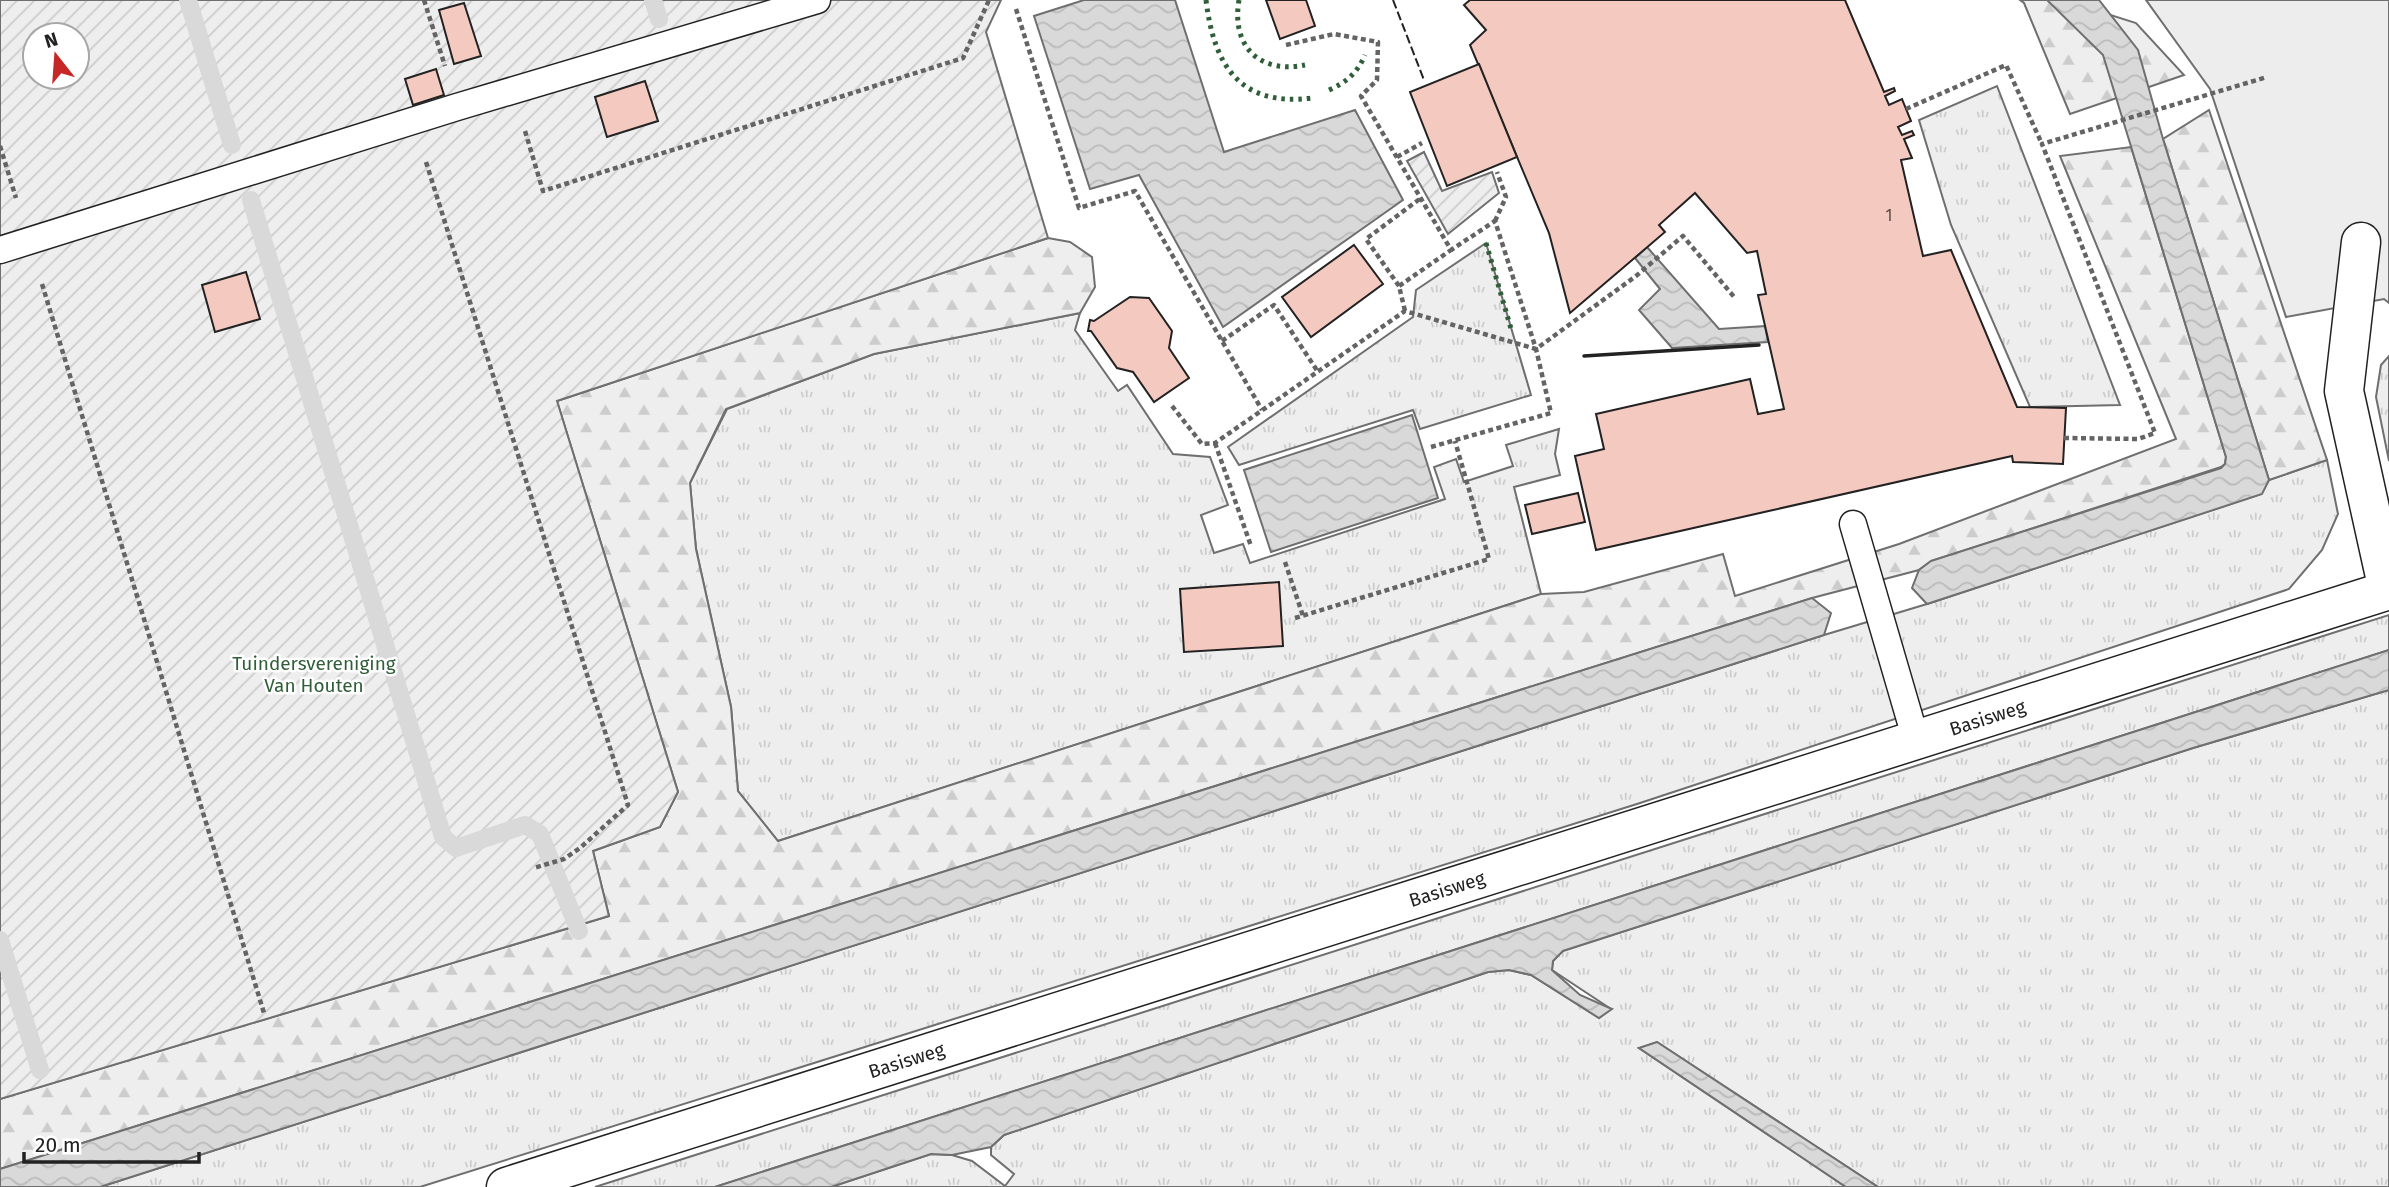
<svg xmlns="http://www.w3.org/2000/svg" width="2389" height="1187" viewBox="0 0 2389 1187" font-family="'Fira Sans',sans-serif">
<defs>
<pattern id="grass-tufts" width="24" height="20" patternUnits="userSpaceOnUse" patternTransform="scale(1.75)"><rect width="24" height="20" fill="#eee"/><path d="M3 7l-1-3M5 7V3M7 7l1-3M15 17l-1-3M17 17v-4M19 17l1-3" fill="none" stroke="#ccc"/></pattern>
<pattern id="forest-firs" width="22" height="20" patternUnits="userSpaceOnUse" patternTransform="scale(1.75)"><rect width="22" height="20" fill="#eee"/><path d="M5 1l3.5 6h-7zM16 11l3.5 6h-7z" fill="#ccc"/></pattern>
<pattern id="garden-furrows" width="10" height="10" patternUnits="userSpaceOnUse" patternTransform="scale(1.75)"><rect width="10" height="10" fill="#eee"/><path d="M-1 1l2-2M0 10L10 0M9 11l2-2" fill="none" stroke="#ccc"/></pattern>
<pattern id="water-waves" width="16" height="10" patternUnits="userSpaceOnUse" patternTransform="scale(1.75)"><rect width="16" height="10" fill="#d9d9d9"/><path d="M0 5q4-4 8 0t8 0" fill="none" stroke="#bababa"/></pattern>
</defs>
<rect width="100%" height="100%" fill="#fff"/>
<g fill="url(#grass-tufts)" stroke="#6f6f6f" stroke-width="2">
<polygon points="1997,86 2120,405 2030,407 1951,225 1919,120"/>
<polygon points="1486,243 1531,395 1420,429 1413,410 1239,465 1228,447 1413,317 1416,290"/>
<polygon points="1080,313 1075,330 1118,391 1127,385 1173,454 1210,457 1228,505 1201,515 1214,553 1243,544 1250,563 1445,499 1434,467 1456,459 1464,482 1513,466 1506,445 1559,429 1555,454 1560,475 1514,487 1541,594 778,841 738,791 731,707 696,549 690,483 727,409 874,354"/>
<polygon points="2389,356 2389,461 2376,397 2381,365"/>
<polygon points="2327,460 2338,514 2322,550 2289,589 1637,804 420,1187 100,1187 1824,635 1927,604 2261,494 2269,480"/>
<polygon points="2389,615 2389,650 715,1187 595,1187"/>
<polygon points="2389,690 2389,1187 1878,1187 1657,1042 1639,1048 1846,1187 831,1187 931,1154 952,1155 972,1161 1005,1186 1014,1174 991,1155 991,1147 1004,1135 1488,972 1509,970 1531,975 1599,1018 1611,1009 1552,970 1553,961 1562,951 2193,748"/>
</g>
<g fill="url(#forest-firs)" stroke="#6f6f6f" stroke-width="2">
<polygon points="2020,0 2077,0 2082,6 2136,23 2184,75 2070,114 2024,3"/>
<polygon points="2209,110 2327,460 2269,480 2163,139"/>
<polygon points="2131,147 2226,457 2225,464 2221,467 1932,561 1919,570 1812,598 0,1169 0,1099 609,916 593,851 660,827 678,792 557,401 1048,238 1070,242 1092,257 1095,287 1080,313 874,354 726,409 690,483 696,549 731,707 738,791 778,841 1541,594 1584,592 1723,554 1735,596 1899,544 2176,439 2060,156"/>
</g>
<g fill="url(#garden-furrows)" stroke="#6f6f6f" stroke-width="2" fill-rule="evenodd">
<path d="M0,0H1001L986,32L1048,238L557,401L678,792L660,827L593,851L609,916L0,1099ZM35,35H77V77H35Z"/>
<polygon points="1424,152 1442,191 1492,172 1499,193 1448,234 1407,161"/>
</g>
<polygon fill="#ededed" stroke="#6f6f6f" stroke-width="2" points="2146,0 2389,0 2389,303 2384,299 2286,317 2210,89"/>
<g fill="url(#water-waves)" stroke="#6f6f6f" stroke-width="2">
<polygon points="1084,0 1175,0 1224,152 1355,110 1403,200 1223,327 1139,175 1090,189 1034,16"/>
<polygon points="2047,0 2099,0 2138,50 2163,139 2269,480 2262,494 1927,604 1912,588 1919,570 1931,561 2221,468 2225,464 2226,457 2103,55"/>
<polygon points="1647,247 1719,329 1765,326 1768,342 1672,348 1639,310 1660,289 1635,258"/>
<polygon points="1412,415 1438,498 1271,552 1244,470"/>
<polygon points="1812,598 1831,613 1824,635 100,1187 0,1187 0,1169"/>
<polygon points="2389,650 2389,690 2193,748 1563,951 1553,961 1552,970 1580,995 1612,1009 1599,1018 1531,975 1509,970 1488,972 1004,1135 991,1147 952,1155 931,1154 831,1187 715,1187"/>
<polygon points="1657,1042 1878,1187 1846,1187 1639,1048"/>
</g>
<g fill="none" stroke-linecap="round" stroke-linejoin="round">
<g stroke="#d9d9d9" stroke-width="18">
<polyline points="188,0 232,145"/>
<polyline points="653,0 659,19"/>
<polyline points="251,200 443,837 456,848 525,825 540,834 579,931"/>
<polyline points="0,940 40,1070"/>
</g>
</g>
<g fill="#f3c9c0" stroke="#222" stroke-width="2">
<polygon points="1266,0 1306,0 1315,26 1280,39"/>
<polygon points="1470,0 1845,0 1884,92 1894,88 1895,91 1885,96 1889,105 1902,99 1911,121 1898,127 1902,135 1912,131 1914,135 1904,139 1912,158 1901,160 1923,256 1951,250 2017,407 2066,408 2063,464 2013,462 2012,456 1596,550 1575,456 1604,449 1596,414 1750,379 1758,414 1784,409 1758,295 1766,294 1757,251 1747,253 1695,193 1659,225 1665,232 1570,313 1549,233 1470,45 1486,30 1464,5"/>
<polygon points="464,3 481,56 454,64 439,10"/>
<polygon points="1479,64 1517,157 1447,186 1410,92"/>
<polygon points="436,69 444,95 413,105 405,79"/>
<polygon points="645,81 658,121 607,137 595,97"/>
<polygon points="1354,245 1383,284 1311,337 1282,297"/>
<polygon points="246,272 260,319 215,332 202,285"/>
<polygon points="1130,297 1149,298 1172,331 1169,348 1189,378 1154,402 1133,372 1117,368 1091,331 1088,331 1090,320 1094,321"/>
<polygon points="1578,493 1585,522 1532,534 1525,505"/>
<polygon points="1279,582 1283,646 1184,652 1180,589"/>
</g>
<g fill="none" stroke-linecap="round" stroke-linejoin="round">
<g stroke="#222" stroke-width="29">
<g id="service">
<polyline points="0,250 457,107 817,0"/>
<polyline points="1853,524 1916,740"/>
</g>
</g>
<g stroke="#222" stroke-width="41">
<g id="minor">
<polyline points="2361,242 2344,391 2388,590"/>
<path id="s1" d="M506,1187L2389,590"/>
</g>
</g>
<g stroke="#646464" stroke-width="4.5" stroke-dasharray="5 3.5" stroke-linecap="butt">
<polyline points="424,0 445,66"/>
<polyline points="1016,9 1079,208 1135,191 1262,410"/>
<polyline points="1286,45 1334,34 1378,42 1377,80 1361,96 1451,250 1399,286 1405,311"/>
<polyline points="1906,109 2006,65 2042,144"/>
<polyline points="525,131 543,191 963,58 989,0"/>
<polyline points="0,146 16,198"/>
<polyline points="1397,157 1422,143"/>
<polyline points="426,162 628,805 580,848 564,859 534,868"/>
<polyline points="1495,221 1506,197 1497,172"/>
<polyline points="42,284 264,1013"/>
<polyline points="1399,286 1366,239 1421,198"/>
<polyline points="1222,341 1274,305 1318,372"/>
<polyline points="1172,406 1202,444 1215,443 1405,311 1536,349 1636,276 1683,236 1735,298"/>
<polyline points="2064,438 2138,439 2155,433 2042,144 2267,77"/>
<polyline points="1215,443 1251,546"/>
<polyline points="1431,447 1551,413 1536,349 1495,221 1451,250"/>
<polyline points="1285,562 1303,616"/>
<polyline points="1295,618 1489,559 1455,441"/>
</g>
<use href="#service" stroke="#fff" stroke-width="26"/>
<use href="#minor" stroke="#fff" stroke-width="38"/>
<g stroke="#2f5e38" stroke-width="5" stroke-dasharray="3.5 5" stroke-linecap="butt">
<path d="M1206,0C1214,66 1240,107 1312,98"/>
<path d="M1239,0C1231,47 1260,74 1305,65"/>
<path d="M1329,90C1347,82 1357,73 1365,55"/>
<polyline points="1486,243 1512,332"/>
</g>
<polyline stroke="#222" stroke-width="2" stroke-dasharray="9 3.5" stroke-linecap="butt" points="1393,0 1424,80"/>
<polyline stroke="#222" stroke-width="3.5" points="1584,356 1759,345"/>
</g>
<g text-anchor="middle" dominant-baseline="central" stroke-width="5" stroke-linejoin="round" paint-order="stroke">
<g font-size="16" fill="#564c4a">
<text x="1889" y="215">1</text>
</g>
<g font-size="19" fill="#2f5e38" stroke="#fff">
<text x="314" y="663">Tuindersvereniging<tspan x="314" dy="22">Van Houten</tspan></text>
</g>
<g font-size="19" fill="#222" stroke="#fff">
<text stroke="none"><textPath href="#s1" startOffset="1554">Basisweg</textPath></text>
<text stroke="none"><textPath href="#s1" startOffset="987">Basisweg</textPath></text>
<text stroke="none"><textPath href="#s1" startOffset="420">Basisweg</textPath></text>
</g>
</g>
<g transform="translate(56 56) rotate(343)"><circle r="33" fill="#ffffff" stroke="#a7a7a7" stroke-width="2"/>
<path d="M0-5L12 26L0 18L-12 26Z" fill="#c62828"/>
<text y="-10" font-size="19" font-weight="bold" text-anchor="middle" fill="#222222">N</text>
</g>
<path d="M24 1152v10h175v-10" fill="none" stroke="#222222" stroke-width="3.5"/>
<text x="35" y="1152" font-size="21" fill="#222222" stroke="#ffffff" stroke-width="5" paint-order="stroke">20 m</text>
</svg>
